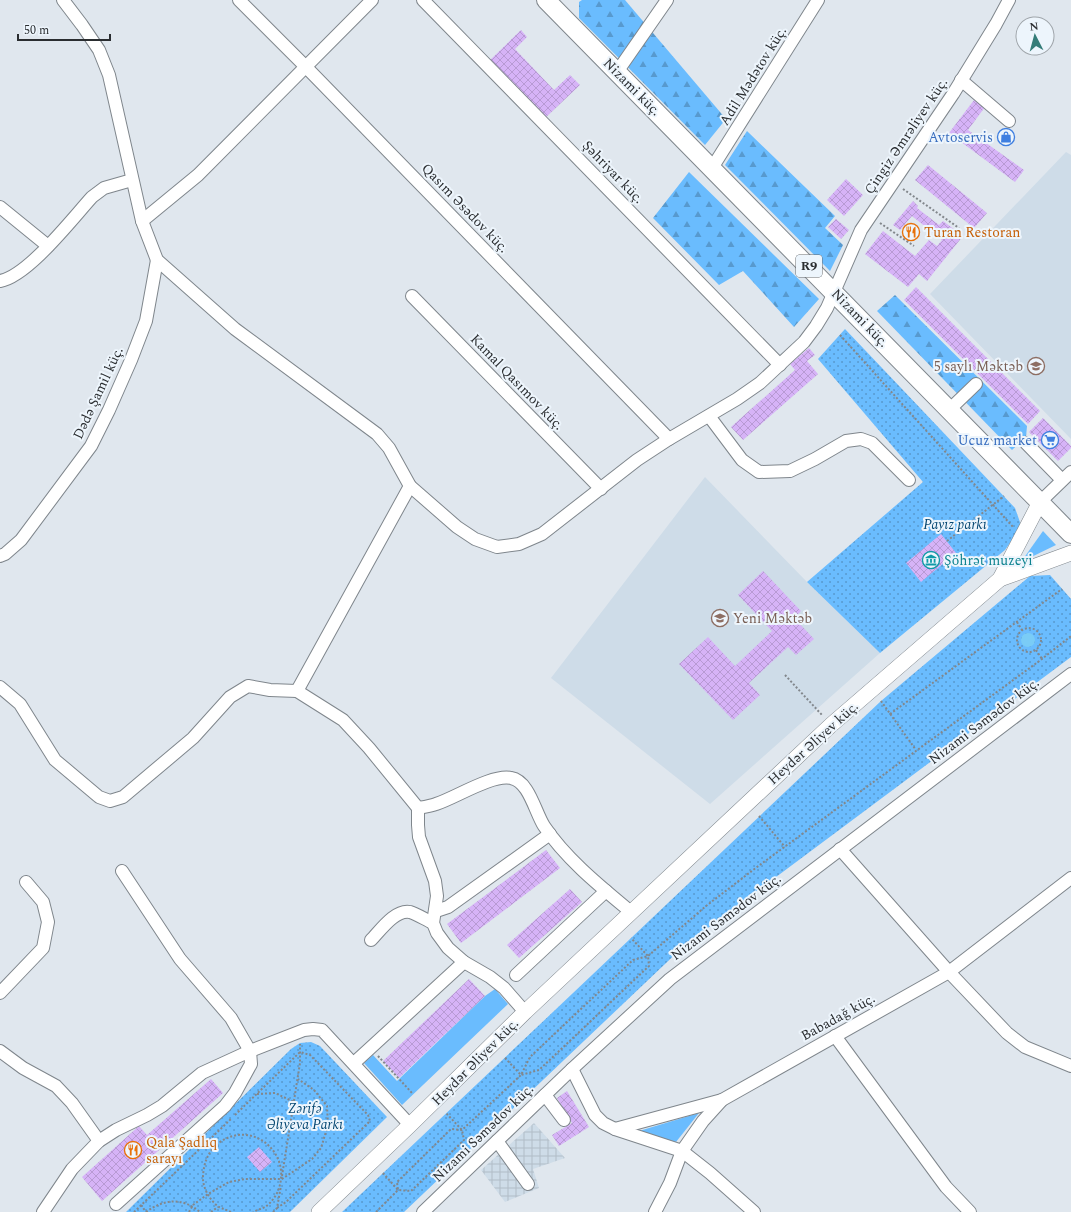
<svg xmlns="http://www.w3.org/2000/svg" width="1071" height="1212" viewBox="0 0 1071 1212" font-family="Spectral,serif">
<defs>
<pattern id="industrial-grid" width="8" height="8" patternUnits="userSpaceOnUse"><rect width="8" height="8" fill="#cedce8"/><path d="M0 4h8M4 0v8" fill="none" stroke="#b1bdc7"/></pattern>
<pattern id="forest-firs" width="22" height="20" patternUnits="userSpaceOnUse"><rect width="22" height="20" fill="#6abcfe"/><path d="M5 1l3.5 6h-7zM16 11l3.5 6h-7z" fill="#5799ce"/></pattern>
<pattern id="park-dots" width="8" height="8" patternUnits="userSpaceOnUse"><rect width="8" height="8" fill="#6abcfe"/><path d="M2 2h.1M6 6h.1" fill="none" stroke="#5799ce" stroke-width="1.8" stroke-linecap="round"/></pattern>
<pattern id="building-cross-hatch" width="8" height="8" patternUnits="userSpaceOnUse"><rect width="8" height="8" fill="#d6b3f7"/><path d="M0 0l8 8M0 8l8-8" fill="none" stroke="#b89ad4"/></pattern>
</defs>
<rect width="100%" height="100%" fill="#e0e7ee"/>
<g fill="#cedce8">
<polygon points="1066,152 1071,155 1071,439 930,294"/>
<polygon points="705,477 807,582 880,653 710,804 551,678"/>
</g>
<polygon fill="url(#industrial-grid)" points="534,1123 565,1158 533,1169 539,1188 505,1202 481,1170"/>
<g fill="#6abcfe">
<polygon points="1043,531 1056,545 1021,562"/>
<polygon points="495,989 508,1004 402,1105 364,1063 373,1055 397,1081 485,996"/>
<polygon points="699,1113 676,1142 639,1131"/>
</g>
<g fill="url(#forest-firs)">
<polygon points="582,0 625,0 726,119 705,145 579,18 579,2"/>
<polygon points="747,131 835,216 825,228 843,245 830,271 725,165"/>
<polygon points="689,172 819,299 794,327 743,271 719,285 653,218"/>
<polygon points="895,295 1027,426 1026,437 1012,450 877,311"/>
</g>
<g fill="url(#park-dots)">
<polygon points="845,329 1015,508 1021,525 1017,533 1005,550 880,653 807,582 923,482 818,359"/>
<polygon points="1050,575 1071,599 1071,657 685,945 404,1212 342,1212 881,701 1030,576"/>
<polygon points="311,1042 320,1046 387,1117 290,1212 126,1212 291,1049 300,1043"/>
</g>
<circle fill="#7accf6" cx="1028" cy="640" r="7"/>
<g fill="url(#building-cross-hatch)">
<polygon points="521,30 527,37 515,49 554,90 570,75 580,85 543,120 488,62"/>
<polygon points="974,100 985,107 968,130 1024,170 1015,182 949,133"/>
<polygon points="928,165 987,213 974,228 915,180"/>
<polygon points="846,179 863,195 844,216 827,200"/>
<polygon points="913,201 918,206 917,208 939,225 943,221 963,236 927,281 919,274 908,287 865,254 883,231 915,256 929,240 937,246 942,240 912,216 900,230 893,225"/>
<polygon points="836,219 849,230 841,239 828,227"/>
<polygon points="916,287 1040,411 1028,424 904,300"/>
<polygon points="809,348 815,355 807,361 818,374 743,440 731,427 795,370 790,364"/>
<polygon points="1043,418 1071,446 1071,448 1058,461 1029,432"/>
<polygon points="941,534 956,553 921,582 906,563"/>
<polygon points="763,571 801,611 794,618 814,639 796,655 788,647 749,683 760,695 733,720 679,664 708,637 735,666 772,631 738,595"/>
<polygon points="546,850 560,868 461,943 447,924"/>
<polygon points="570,889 582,902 519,958 507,945"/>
<polygon points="469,979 485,996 399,1078 383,1061"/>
<polygon points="211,1079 223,1093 102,1201 82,1177 139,1126 147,1135"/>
<polygon points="567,1091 589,1127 559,1146 552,1135 572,1123 557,1098"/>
<polygon points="259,1147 272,1162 260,1172 247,1157"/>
</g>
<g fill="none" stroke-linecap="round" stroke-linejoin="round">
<g stroke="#7f868c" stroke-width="14">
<g id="minor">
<polyline points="63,0 82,25 99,50 109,75 142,221 157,260 235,329 377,434 389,448 410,486 457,527 475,539 497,547 519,544 542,534 637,460 669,439 737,399 760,383 804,342 816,326 827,308 861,230 953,94 996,24 1009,0"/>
<polyline points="239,0 305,66 669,439"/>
<polyline points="423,0 780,365"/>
<polyline points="617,72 667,0"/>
<polyline points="961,80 1009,121"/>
<polyline points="712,168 818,0"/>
<polyline points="0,207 48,246"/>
<polyline points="142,221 198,175 372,0"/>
<path d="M0,281C28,276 72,219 92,197L104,188L132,180"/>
<polyline points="412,296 601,489"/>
<polyline points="949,410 976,384"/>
<polyline points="709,416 742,460 759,472 790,471 815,459 846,441 861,439 872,443 909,480"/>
<polyline points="1026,443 1062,480"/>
<polyline points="1040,502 1071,472"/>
<polyline points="0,556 5,554 21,540 91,446 109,410 131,360 146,321 157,260"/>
<path d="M0,687L20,704L55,760L99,797L110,801L123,797L193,738L230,697L248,686L270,690L297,691L343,720L369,748L418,808C424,807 431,806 436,804C455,798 492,774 511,778C529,781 535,812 544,826C566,859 601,887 631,912"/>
<polyline points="297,691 410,486"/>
<polyline points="418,808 418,825 419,837 435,881 437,896 433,923 437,933 448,948 464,962 490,977 504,988 525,1012"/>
<polyline points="840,849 949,972 1007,1033 1025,1047 1071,1066"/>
<polyline points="436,911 448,907 550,834"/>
<path d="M371,940C380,931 395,909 410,912C417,914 426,920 433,923"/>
<polyline points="516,975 606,891"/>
<polyline points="0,993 43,948 48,922 43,902 26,882"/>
<polyline points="835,1036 946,1187 970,1212"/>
<polyline points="0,1051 23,1068 56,1086 72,1103 99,1141"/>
<polyline points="354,1063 464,962"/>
<polyline points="572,1069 595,1115 603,1123 615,1129 682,1151 710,1173 754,1212"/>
<polyline points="545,1095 564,1120"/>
<polyline points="615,1129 722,1100"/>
<polyline points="497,1141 528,1184"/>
<polyline points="116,1204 225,1106 235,1093 251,1064 250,1051 231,1018 180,959 122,871"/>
<polyline points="43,1212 72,1169 99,1141 116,1130 147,1115 162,1106 202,1073 250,1051 304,1030 313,1029 322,1030 410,1125"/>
<polyline points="423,1212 572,1069 670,979 1071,674"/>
<polyline points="655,1212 670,1183 682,1151 703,1121 722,1100 949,972 1071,878"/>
</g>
</g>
<g stroke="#7f868c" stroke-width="16">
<g id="major">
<polyline points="1040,502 1000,579 1071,553"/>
<polyline points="319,1212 410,1125 525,1012 831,725 1000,579"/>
</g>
</g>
<g stroke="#7f868c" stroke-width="20">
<polyline id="highway" points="546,0 1071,534"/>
</g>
<g stroke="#82878c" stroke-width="2" stroke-dasharray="2 2" stroke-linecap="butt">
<polyline points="903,189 959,228"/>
<polyline points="880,223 914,246"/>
<polyline points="840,335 1013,527"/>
<polyline points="947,541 1004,496"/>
<polyline points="1017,622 1022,630"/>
<circle cx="1029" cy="640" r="12"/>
<polyline points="1036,650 1042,659"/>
<polyline points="785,675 822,715"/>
<polyline points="881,701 916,750"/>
<polyline points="890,714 1062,589"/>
<polyline points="759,816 785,847"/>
<polyline points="378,1056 412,1093"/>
<polyline points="505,1058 521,1075 539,1070 649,966 648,956 631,938"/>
<polyline points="257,1094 275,1093 294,1102"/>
<polyline points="235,1115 300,1052"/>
<polyline points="383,1173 398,1190 411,1191 464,1140 462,1130 446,1113"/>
<polyline points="282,1176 300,1063 300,1044"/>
<polyline points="141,1205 146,1212"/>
<polyline points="277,1208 286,1202 370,1121 368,1115 310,1055 300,1052"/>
<polyline points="134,1212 232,1118"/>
<path d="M146,1212C164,1199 182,1197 200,1212"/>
<polyline points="189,1212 193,1205 208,1194 229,1182 245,1179 282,1179 312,1159 321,1148 328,1125 327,1106 314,1090 298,1079"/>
<polyline points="211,1212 218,1207"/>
<path d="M231,1212C227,1210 223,1209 219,1207C210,1201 202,1187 203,1176C204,1162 208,1151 220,1142C252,1120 291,1152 279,1188C277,1195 271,1203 265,1207C261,1209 257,1210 253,1212"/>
<polyline points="273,1212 277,1208 281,1186"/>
<polyline points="376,1212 398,1190 397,1182 451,1129 462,1130 521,1075 530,1057 633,960 648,956 706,906 757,867 1042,659 1071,636"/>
</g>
<use href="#minor" stroke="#fff" stroke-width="12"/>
<use href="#major" stroke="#fff" stroke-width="15"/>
<use href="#highway" stroke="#fff" stroke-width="18"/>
</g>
<defs>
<g id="shop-ring" transform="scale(0.9)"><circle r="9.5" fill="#edf5fc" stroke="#3f7fe0" stroke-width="1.5"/><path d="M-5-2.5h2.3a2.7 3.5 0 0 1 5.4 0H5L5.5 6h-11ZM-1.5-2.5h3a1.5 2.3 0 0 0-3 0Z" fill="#3f7fe0"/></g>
<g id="restaurant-ring" transform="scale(0.9)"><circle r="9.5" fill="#edf5fc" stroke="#e8710a" stroke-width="1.5"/><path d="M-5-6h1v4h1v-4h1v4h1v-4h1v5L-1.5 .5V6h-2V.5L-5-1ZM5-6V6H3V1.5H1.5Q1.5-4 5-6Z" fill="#e8710a"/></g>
<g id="school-ring" transform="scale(0.9)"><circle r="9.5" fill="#edf5fc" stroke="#8d6e63" stroke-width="1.5"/><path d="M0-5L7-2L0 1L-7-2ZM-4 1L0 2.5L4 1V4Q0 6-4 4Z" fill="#8d6e63"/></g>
<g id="supermarket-ring" transform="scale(0.9)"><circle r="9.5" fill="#edf5fc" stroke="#3f7fe0" stroke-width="1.5"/><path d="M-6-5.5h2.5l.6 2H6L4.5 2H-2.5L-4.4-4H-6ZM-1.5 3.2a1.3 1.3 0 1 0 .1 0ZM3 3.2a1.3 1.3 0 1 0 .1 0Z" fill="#3f7fe0"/></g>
<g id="museum-ring" transform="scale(0.9)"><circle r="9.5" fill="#edf5fc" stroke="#0f9aa8" stroke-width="1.5"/><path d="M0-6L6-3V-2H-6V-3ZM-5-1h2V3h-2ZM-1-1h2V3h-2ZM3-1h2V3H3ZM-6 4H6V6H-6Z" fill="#0f9aa8"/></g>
</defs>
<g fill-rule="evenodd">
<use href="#shop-ring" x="1006" y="137"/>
<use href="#restaurant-ring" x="911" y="232"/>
<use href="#school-ring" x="1036" y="366"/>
<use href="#supermarket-ring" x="1050" y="440"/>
<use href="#museum-ring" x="931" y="560"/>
<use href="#school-ring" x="720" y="618"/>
<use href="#restaurant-ring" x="133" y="1150"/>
</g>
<g text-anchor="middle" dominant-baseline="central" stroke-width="4" stroke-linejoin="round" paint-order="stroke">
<rect fill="#edf5fc" stroke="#64696d" stroke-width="1" x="796" y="255" width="26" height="22" rx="3"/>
<g font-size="13" font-weight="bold" fill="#2a2d30">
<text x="809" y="266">R9</text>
</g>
<g font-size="14" fill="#2a2d30" stroke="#edf5fc">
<text transform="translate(753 76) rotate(-58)">Adil Mədətov küç.</text>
<text transform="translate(632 87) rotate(45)">Nizami küç.</text>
<text transform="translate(906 136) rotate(-56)">Çingiz Əmrəliyev küç.</text>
<text transform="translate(613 172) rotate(46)">Şəhriyar küç.</text>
<text transform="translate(465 208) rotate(46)">Qasım Əsədov küç.</text>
<text transform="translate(860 318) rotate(46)">Nizami küç.</text>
<text transform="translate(517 382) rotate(46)">Kamal Qasımov küç.</text>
<text transform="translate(98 393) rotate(-65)">Dədə Şamil küç.</text>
<text transform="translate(984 721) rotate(-37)">Nizami Səmədov küç.</text>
<text transform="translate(813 743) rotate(-42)">Heydər Əliyev küç.</text>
<text transform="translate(726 917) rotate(-37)">Nizami Səmədov küç.</text>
<text transform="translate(838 1017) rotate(-29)">Babadağ küç.</text>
<text transform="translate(475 1062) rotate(-45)">Heydər Əliyev küç.</text>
<text transform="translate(483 1133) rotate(-44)">Nizami Səmədov küç.</text>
</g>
<g font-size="14" fill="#366cbe" stroke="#edf5fc" text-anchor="end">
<text x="993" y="137">Avtoservis</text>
<text x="1037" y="440">Ucuz market</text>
</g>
<g font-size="14" fill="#c56008" stroke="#edf5fc" text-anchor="start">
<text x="924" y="232">Turan Restoran</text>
<text x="146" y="1142">Qala Şadlıq<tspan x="146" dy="16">sarayı</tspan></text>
</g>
<g font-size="14" fill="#785e54" stroke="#edf5fc" text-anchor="end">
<text x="1023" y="366">5 saylı Məktəb</text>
<text x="733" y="618" text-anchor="start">Yeni Məktəb</text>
</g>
<g font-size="14" font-style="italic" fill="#054772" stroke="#edf5fc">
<text x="955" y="524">Payız parkı</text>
<text x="305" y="1108">Zərifə<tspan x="305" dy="16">Əliyeva Parkı</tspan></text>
</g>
<g font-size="14" fill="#0d838f" stroke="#edf5fc" text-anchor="start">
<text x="944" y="560">Şöhrət muzeyi</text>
</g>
</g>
<g transform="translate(1035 36) rotate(354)"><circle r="19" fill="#edf5fc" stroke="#9fa5aa"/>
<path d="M0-3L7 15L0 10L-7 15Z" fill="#347c78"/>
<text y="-6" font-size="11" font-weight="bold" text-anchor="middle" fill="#2a2d30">N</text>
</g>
<path d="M18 34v6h92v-6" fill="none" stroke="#2a2d30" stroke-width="2"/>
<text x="24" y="34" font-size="12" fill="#2a2d30" stroke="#edf5fc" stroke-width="3" paint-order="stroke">50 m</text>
</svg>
